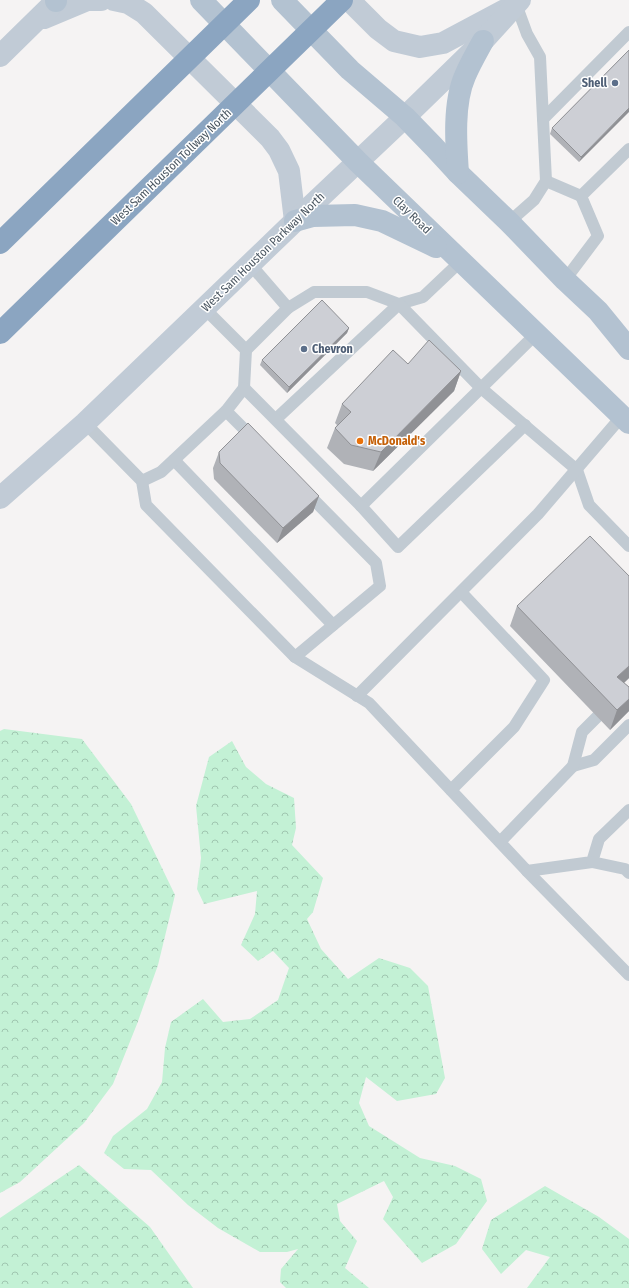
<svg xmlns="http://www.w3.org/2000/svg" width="629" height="1288" viewBox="0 0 629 1288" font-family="'Fira Sans Condensed',sans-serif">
<defs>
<pattern id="forest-crowns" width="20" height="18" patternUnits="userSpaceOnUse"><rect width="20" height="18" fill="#c3f1d5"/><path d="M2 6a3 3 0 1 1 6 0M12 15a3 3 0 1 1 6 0" fill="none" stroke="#a0c6b0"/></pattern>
</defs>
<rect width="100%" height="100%" fill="#f5f3f3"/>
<g fill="url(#forest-crowns)">
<polygon points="4,729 82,739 131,804 175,895 158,965 137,1024 113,1084 84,1123 20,1182 0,1193 0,731"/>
<polygon points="232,741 246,767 266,784 294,798 296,828 292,845 323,878 313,912 307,919 321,949 348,979 379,958 410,968 428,986 445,1078 436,1094 397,1101 366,1077 359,1103 369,1126 420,1158 455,1166 481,1179 487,1201 456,1244 422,1263 383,1219 393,1197 384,1181 337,1204 340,1221 357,1241 345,1268 369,1288 286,1288 280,1282 281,1269 298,1249 287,1252 260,1252 218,1228 188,1205 151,1170 124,1169 104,1153 113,1136 147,1109 162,1082 165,1048 171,1022 203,999 223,1022 250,1019 278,1000 289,968 273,951 258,961 241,945 255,914 257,891 204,904 197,889 201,858 196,806 209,757"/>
<polygon points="79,1165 150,1227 193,1288 0,1288 0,1218"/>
<polygon points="545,1186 599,1217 629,1239 629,1288 527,1288 550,1257 526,1250 501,1274 482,1249 491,1220"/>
</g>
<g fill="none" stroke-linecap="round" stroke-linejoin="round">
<g stroke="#c1cad2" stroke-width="12">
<polyline points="543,119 629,32"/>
<polyline points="546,181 581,196 629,149"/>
<polyline points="509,222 534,200 546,181 540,57 527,34 516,4"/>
<polyline points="565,280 598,236 581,196"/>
<polyline points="204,308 246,350 244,388"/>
<polyline points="288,308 314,292 367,292 399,304 423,297 461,261"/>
<polyline points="246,350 288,308 250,264"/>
<polyline points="226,411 254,439"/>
<polyline points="276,419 399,304 481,388 577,470 589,505 629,546"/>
<polyline points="85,423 142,481 146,505 295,657 369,703 527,871 592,862 599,839 629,810"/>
<polyline points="174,460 333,625"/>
<polyline points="142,481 161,472 226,411 244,388 361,506 536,334"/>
<polyline points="361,506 398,547 525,425"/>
<polyline points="295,657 380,586 376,563 306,492"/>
<polyline points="357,696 538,514 622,416"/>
<polyline points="573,766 594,760 629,725"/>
<polyline points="451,790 514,727 544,680 461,592"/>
<polyline points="500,842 573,766 582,732 597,717"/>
<polyline points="592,862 625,869 629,873"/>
<polyline points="527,871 629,975"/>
</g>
<g stroke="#c1cbd6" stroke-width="22">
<polyline points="114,0 128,3 144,13 270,138 279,150 289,171 295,221"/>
<polyline points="349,0 378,29 394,41 420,47 443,43 505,10"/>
<polyline points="44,18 87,0 101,0"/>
<polyline points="0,56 57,0"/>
<polyline points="0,498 85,423 295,221 405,117 483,41 520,0"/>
</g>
<g stroke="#b3c2d1" stroke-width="22">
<polyline points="201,0 358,162 629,423"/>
<polyline points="282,0 350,70 405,117 434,147 458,173 509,222 565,280 598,311 629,349"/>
<polyline points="56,1 56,0"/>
<path d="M458,173C456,144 453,103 465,76C470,64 477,52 483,41"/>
<polyline points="295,221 313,216 355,215 382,221 436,247"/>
</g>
<g stroke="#8ba5c1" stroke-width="22">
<polyline points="0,243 249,0"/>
<polyline points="0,333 342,0"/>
</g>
</g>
<g fill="#b0b2b7">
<polygon points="629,50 579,162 550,134 552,128"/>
<polygon points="349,328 347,333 287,393 260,365 262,360"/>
<polygon points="408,364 461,371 454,391 373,471 344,464 327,448 335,428 337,425 335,423 342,404"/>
<polygon points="219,452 319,496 313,512 277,543 214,479 213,468"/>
<polygon points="629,576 629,678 624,683 629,687 629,711 610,730 510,626 517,606"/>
</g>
<g fill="#909195">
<polygon points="629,108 629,112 579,162 581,157"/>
<polygon points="349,328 347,333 287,393 289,387"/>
<polygon points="461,371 454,391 373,471 381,452"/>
<polygon points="319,496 313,512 277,543 283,528"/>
<polygon points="629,666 629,678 610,696 617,677"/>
<polygon points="629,699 629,711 610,730 617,710"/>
</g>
<g fill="#cdcfd5" stroke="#909195">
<polygon points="629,50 629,108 581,157 552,128"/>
<polygon points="322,300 349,328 289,387 262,360"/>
<polygon points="429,340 461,371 381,452 351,445 335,428 351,412 342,404 393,350 408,364"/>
<polygon points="248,423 319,496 283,528 220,463 219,452"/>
<polygon points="590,536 629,576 629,666 617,677 629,687 629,699 617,710 517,606"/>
</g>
<g fill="#5c6f8a" stroke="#fff" stroke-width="1.5">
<circle cx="615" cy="83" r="4"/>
<circle cx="304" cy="349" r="4"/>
</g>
<circle fill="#e8710a" stroke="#fff" stroke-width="1.5" cx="360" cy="441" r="4"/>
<g text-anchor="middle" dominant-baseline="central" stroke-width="3" stroke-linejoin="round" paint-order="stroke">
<g font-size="12" font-weight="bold" fill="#4e5e75" stroke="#fff" text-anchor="end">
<text x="607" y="83">Shell</text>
<text x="312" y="349" text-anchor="start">Chevron</text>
</g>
<g font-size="12" fill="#4a5661" stroke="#fff">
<text transform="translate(171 167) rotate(-44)">West Sam Houston Tollway North</text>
<text transform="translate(412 215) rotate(44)">Clay Road</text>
<text transform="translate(263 252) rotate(-44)">West Sam Houston Parkway North</text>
</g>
<g font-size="12" font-weight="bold" fill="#c56008" stroke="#fff" text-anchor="start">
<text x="368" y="441">McDonald's</text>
</g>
</g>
</svg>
